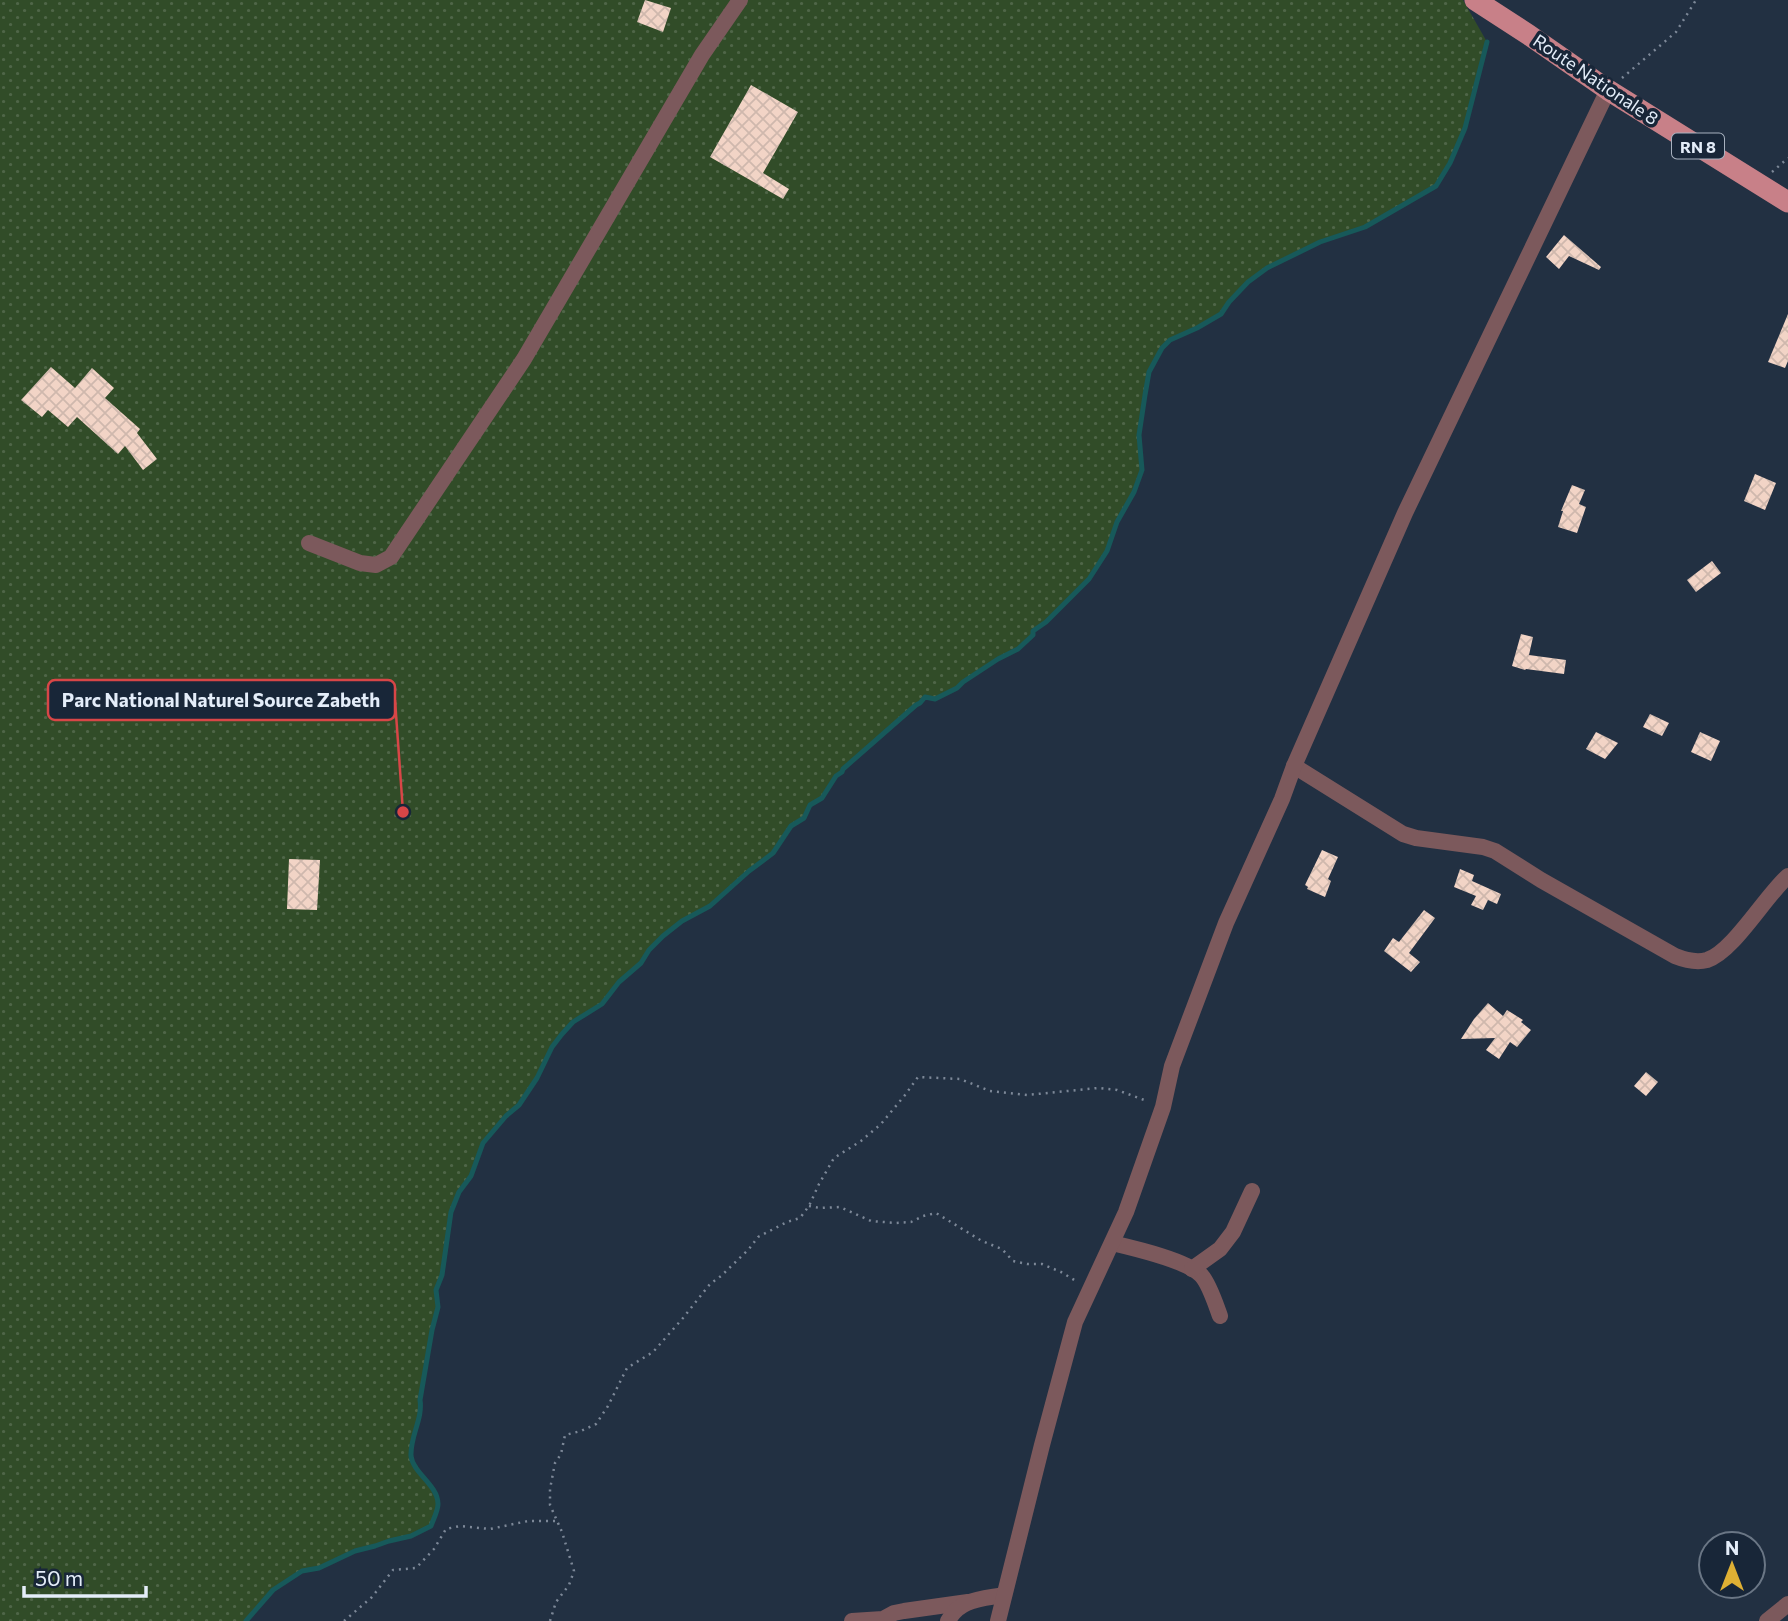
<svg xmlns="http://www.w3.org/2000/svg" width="1788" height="1621" viewBox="0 0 1788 1621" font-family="Commissioner,sans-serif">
<defs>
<pattern id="park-dots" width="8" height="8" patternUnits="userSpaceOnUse" patternTransform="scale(1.75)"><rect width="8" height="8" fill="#314c28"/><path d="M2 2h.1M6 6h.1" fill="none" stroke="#4f6648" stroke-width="1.8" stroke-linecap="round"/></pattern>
<pattern id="building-cross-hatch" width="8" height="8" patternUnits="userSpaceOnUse" patternTransform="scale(1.75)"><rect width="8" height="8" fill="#f2d4c6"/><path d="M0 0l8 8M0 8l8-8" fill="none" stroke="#cfb8ad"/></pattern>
</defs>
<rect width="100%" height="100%" fill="#223042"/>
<polygon fill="url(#park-dots)" points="0,0 1463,0 1487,42 1465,128 1450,163 1436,186 1365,227 1320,242 1267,268 1248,282 1229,302 1221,314 1197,328 1170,340 1162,348 1149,372 1145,395 1139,435 1142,470 1133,492 1117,522 1107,551 1089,579 1046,622 1033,631 1033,635 1018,649 998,659 963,682 957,688 935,699 925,697 920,703 916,705 843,769 842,772 836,776 822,798 810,805 804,818 791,826 773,853 749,871 710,906 682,921 663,936 649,950 641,963 619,982 602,1004 573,1022 562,1034 552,1047 537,1078 519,1105 506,1116 483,1143 471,1176 459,1192 451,1212 442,1275 436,1290 438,1307 432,1330 420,1400 422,1411 416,1427 412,1458 434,1490 439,1505 431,1526 411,1536 389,1541 375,1546 355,1551 319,1568 302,1571 273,1590 246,1621 0,1621"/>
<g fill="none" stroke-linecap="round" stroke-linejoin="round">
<path stroke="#17595a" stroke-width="5" d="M246,1621L273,1590L302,1571L319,1568L355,1551L375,1546L389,1541L411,1536L431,1526C433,1520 438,1511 438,1504C438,1485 413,1473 411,1456C410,1436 423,1419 420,1400L432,1330L438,1307L436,1290L442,1275L451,1212L459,1192L471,1176L483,1143L506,1116L519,1105L537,1078L552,1047L562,1034L573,1022L602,1004L619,982L641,963L649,950L663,936L682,921L710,906L749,871L773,853L791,826L804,818L810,805L822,798L836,776L842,772L843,769L916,705L920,703L925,697L935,699L957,688L963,682L998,659L1018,649L1033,635V631L1046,622L1089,579L1107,551L1117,522L1134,492L1142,470L1139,435L1145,395L1149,372L1162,348L1170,340L1197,328L1221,314L1229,302L1248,282L1267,268L1320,242L1365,227L1436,186L1450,163L1465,128L1487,42"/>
</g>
<g fill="url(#building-cross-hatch)">
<polygon points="645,0 671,8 663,32 637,22"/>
<polygon points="751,85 798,112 763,173 789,189 783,199 710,157"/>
<polygon points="1564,235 1601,267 1599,270 1569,256 1559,269 1546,257"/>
<polygon points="1788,314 1788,361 1785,368 1768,362"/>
<polygon points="51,367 75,388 92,368 114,388 105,398 140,429 137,433 157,459 143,470 125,446 118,454 77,417 68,427 48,410 42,417 21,400"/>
<polygon points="1755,474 1776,483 1765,510 1744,501"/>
<polygon points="1572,485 1585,490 1579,504 1586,507 1577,533 1558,527 1563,511 1561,511"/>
<polygon points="1712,561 1721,573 1696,592 1687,580"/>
<polygon points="1521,634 1533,637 1529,655 1566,660 1564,674 1526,669 1525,670 1512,666"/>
<polygon points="1650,714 1669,723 1662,736 1643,727"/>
<polygon points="1596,732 1618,743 1605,759 1586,749"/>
<polygon points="1700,732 1720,741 1711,761 1691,752"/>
<polygon points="1322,850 1338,857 1328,879 1331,881 1325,897 1307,889 1308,887 1305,885"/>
<polygon points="289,859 320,860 317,910 287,909"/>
<polygon points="1460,869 1474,875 1472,881 1501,894 1497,904 1488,900 1483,910 1471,905 1476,896 1454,887"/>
<polygon points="1424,910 1435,918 1409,953 1420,962 1411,972 1384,951 1393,938 1399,942"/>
<polygon points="1488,1003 1503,1016 1507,1010 1523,1020 1521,1022 1531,1030 1517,1047 1510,1042 1499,1059 1486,1050 1495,1038 1461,1039 1474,1019"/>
<polygon points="1646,1072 1658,1082 1646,1096 1634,1086"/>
</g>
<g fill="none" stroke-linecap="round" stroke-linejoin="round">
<g stroke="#7d8898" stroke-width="2.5" stroke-dasharray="2 5" stroke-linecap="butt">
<polyline points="1622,78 1676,32 1696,0"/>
<polyline points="1772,172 1788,158"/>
<polyline points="809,1206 820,1208 840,1207 871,1221 896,1223 911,1222 923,1216 936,1213 982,1241 1002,1249 1013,1261 1027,1264 1042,1264 1061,1272 1076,1281"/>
<polyline points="344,1621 372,1597 393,1570 416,1568 434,1549 446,1529 460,1526 490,1529 528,1521 556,1521"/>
<polyline points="550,1621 556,1602 569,1585 574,1571 562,1532 550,1505 550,1489 555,1463 561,1454 565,1435 581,1431 596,1424 608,1406 627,1368 653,1352 683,1318 710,1284 721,1276 749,1249 758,1237 787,1222 800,1218 809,1206 819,1184 834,1158 861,1141 881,1124 905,1095 918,1077 960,1079 990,1091 1027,1095 1098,1088 1117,1090 1147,1101"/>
</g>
<g stroke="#7c595c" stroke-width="16">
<polyline points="309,543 360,563 376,565 391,557 524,359 702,55 740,0"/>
<path d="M1294,766L1403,834L1416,838L1483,847L1495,851L1541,880L1675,956C1685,960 1696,963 1707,960C1733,952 1766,895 1788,876"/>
<path d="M1112,1243C1133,1248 1186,1260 1201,1275C1209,1283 1216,1305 1220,1316"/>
<polyline points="1192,1269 1220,1249 1233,1232 1252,1191"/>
<polyline points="852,1621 883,1619 894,1613 904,1611 968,1602"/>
<path d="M948,1621C959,1599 981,1599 1003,1595"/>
<polyline points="998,1621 1042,1445 1075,1322 1126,1212 1163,1107 1172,1066 1226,923 1282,799 1294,766 1405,513 1608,90"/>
<polyline points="1767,1621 1788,1604"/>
</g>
<polyline stroke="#c88088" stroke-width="21" points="1475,0 1529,35 1608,90 1788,202"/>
</g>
<g text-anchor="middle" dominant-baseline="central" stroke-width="7" stroke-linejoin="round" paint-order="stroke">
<rect fill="#182638" stroke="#a7b1bf" stroke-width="2" x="1672" y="133.5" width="52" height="25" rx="5"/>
<g font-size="16" font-weight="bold" fill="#e4edf9">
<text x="1698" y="146">RN 8</text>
</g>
<g font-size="18" fill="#e4edf9" stroke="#182638">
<text transform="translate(1596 79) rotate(34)">Route Nationale 8</text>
</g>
</g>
<path fill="none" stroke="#d84647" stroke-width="2.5" d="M403 812L395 700"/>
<circle fill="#d84647" stroke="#182638" stroke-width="2.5" cx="403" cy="812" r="7"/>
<rect fill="#182638" stroke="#d84647" stroke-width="2.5" x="48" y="680" width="347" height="40" rx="7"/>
<g font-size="19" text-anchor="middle" font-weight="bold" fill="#e4edf9">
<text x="221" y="707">Parc National Naturel Source Zabeth</text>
</g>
<g transform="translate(1732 1565)"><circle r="33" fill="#182638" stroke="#6a7685" stroke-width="2"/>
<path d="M0-5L12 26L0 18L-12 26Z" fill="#dfb034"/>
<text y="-10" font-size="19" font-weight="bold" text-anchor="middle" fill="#e4edf9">N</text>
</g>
<path d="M24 1586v10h122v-10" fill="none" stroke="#e4edf9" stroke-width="3.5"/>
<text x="35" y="1586" font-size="21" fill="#e4edf9" stroke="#182638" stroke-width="5" paint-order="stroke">50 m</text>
</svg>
